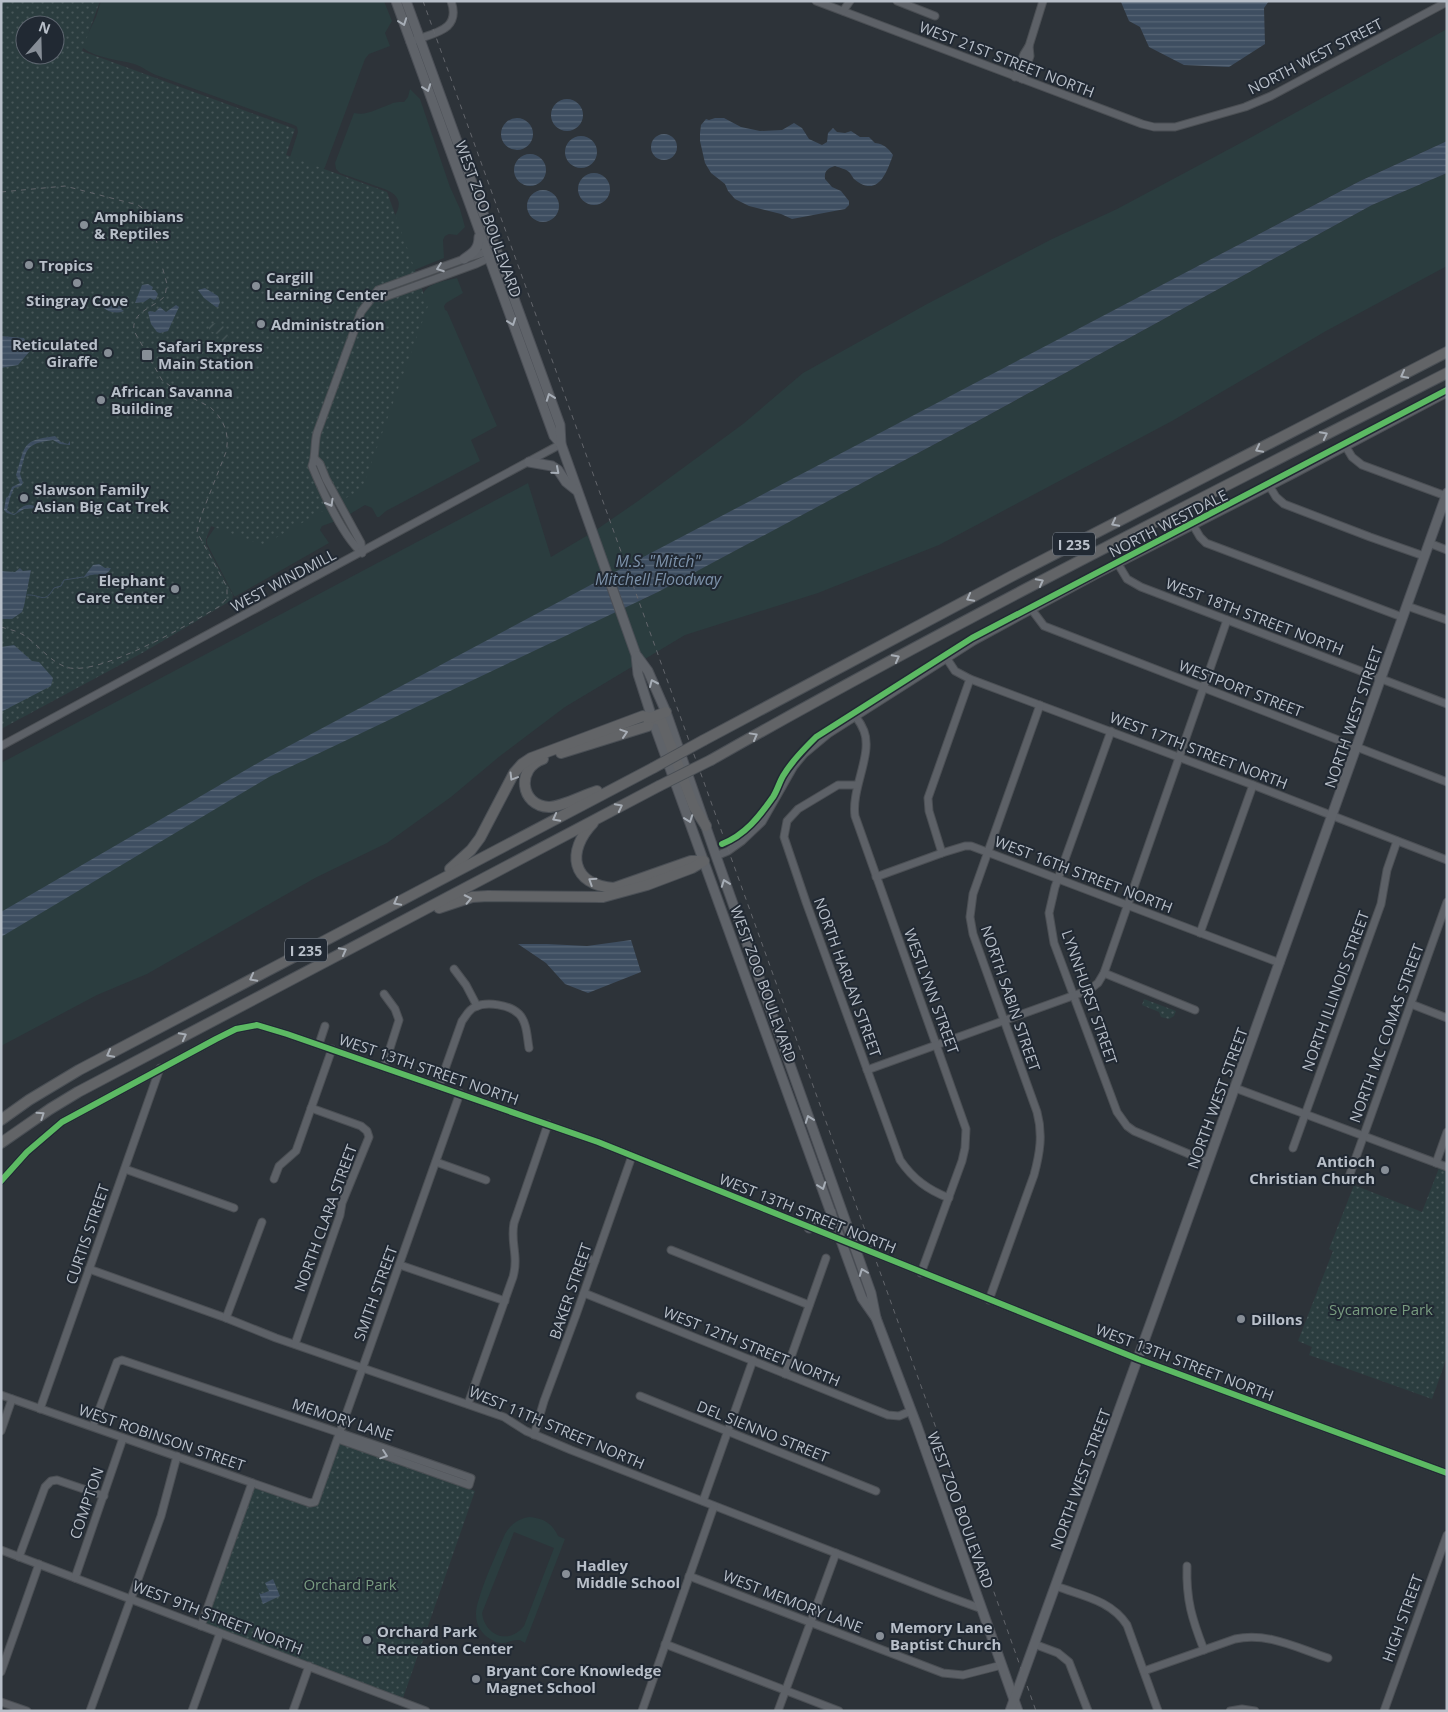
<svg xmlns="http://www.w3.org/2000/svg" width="1448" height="1712" viewBox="0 0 1448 1712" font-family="'Open Sans',sans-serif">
<defs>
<pattern id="park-dots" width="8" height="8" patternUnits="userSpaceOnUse" patternTransform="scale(1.25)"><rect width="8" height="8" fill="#2b3d3f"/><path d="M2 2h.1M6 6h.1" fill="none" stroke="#485759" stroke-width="1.8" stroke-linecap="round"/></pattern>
<pattern id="garden-furrows" width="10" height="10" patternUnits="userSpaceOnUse" patternTransform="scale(1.25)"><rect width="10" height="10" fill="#2b3d3f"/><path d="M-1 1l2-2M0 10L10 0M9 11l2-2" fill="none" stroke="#485759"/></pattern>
<pattern id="water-rules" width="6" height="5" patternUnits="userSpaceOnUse" patternTransform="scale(1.25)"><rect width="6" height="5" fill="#3e4e61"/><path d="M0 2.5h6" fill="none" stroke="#586676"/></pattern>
</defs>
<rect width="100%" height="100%" fill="#2d3339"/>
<g fill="#2b3d3f" fill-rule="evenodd">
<path d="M101,1H384L392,21L385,33L390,46L369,54L365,59L325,167L323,170L290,157L298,132L297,127L294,125L156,75C148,72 142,66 134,64C117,59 98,59 83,48V44L96,17Z"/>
<polygon points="1447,29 1447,141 1360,181 628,566 642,600 963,429 1372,205 1447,173 1447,266 1326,331 1172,421 939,545 818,593 685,635 565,707 500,756 451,797 387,843 315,878 147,974 97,995 1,1046 1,763 528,483 551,557 593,532 638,501 743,424 803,373 927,304 1052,239 1117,209 1248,139"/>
<path d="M410,89L420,99L450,187L460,209L465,227L457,235L449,234L445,236L443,240L444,258L407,273L394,217C402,205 400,196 387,190L340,173L336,169L335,163L354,113C368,116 378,108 391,104C394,102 400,102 404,102L408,97Z"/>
<path d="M457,278L463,293L446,303L444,306L445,310L447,311L497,426L471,440L480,461L386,511L379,517H377L372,508L365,505L350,514L339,495L424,292C430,282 446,281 457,278Z"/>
<polygon points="304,468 336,521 322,526 320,530 329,543 236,596 234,596 207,544 207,539 216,526"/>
<path d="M529,1517C543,1518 552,1523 558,1536L565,1539L525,1643C523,1642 521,1640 518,1640C508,1640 504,1647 492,1640C482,1635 476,1625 476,1615C475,1600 498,1550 505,1534C511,1524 518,1519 529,1517ZM514,1532L554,1548L524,1626C509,1645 485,1636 482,1613Z"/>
</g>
<g fill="url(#park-dots)" fill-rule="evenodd">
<path d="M1,1H100L82,51L295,129L286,155L387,192L428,306L362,489L263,545L211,526L206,539V545L233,595L232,600L144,652L1,729ZM25,25H55V55H25Z"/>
<polygon points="1144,999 1176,1011 1174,1016 1169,1019 1161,1017 1159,1012 1142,1005"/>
<polygon points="1439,1168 1447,1171 1447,1357 1432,1399 1309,1355 1312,1347 1298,1341 1333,1251 1329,1249 1354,1185 1422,1212"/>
<polygon points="341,1443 475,1491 403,1698 209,1625 206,1622 254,1488 309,1506 338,1445"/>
</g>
<polygon fill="url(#garden-furrows)" points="215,323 223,326 230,340 237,346 237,347 227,347 217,334 209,330 209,325"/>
<g fill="url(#water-rules)">
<polygon points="1123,1 1269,1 1264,8 1265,44 1229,67 1184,65 1149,47 1140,27 1129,21 1121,2"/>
<circle cx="567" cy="115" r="16"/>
<path d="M715,118H724L741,127L760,131L782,130L794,123L802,128L809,139L822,145L827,142L828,133L833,128L837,132L845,133L851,131L860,137H869L875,143C884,144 888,148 893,155C886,175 877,198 854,179C853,178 851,174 849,172C846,169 840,168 835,166C828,168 824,171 825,179L832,187L841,191L849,201V205L845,209L792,219L781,214L749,206L735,199L728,191L725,184L711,173L705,163L700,141V133L701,125L706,119L709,120Z"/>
<circle cx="517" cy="134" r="16"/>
<circle cx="664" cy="147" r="13"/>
<circle cx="581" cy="152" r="16"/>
<polygon points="1447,141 1447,173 1372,205 963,429 658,592 269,777 1,937 1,912 270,756 628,565 1360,181"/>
<circle cx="530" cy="170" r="16"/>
<circle cx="594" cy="189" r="16"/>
<circle cx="543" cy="206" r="16"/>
<polygon points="148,284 153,287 152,290 155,290 158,294 156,299 154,300 150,298 144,302 135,303 142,285"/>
<polygon points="205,288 218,296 220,302 218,307 216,307 204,298 198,290"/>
<path d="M101,295L103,298L112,297L108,306L120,304L123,307L121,309L124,311C114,315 104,311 99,302Z"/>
<polygon points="176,305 179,307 168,331 160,333 157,332 151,324 148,312 150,311 155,312 160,307 166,312"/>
<polygon points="1,336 24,338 30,351 18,365 1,368"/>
<path d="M55,436L61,442L68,444L70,441V445L60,444L53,440C25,444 27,448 20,474L23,483L21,486L14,488L10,498L7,510L13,514L16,513C21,506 29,501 37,508L24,509L14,515L7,513L4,510L6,498L8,497L12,487L20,483L16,475C26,444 21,441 55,436Z"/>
<path d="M99,564L105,568H111C106,578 100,573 92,575C89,575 86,577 83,578L93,565Z"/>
<polygon points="20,568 23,571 31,570 24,606 22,612 12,619 1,619 1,571 15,572"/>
<polygon points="14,645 32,661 39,662 53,678 51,686 1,712 1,647"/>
<polygon points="631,940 641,972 588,993 565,984 546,963 518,944 547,944 587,946"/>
<polygon points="273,1579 280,1596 263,1604 259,1593 261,1594 269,1591 265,1583"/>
</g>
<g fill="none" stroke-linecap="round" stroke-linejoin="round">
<path stroke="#3e4e61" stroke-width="1" d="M27,595C41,594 44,605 54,588L61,586L64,580L83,577"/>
<g stroke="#4b4f54" stroke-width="9">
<g id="minor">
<polyline points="816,1 1142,124 1154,127 1175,127 1245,107 1271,96 1447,2"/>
<polyline points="897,1 935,16"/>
<polyline points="843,11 850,1"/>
<path d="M410,42C431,33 462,32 451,1"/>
<polyline points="1029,46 1043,1"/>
<polyline points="1015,77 1024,54 1029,46 1030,56 1022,79"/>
<polyline points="374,296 382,298 476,264 493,256"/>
<polyline points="1346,447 1352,457 1362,465 1446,496"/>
<polyline points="315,459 320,464 326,479 361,543 362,553"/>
<polyline points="1270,487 1276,497 1284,504 1370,537 1424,556"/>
<polyline points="1193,525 1200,537 1206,543 1402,617"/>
<polyline points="1429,543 1447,550"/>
<path d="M362,553C343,536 322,490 312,466C316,456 314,444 317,433L361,312L378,290L464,259L486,252L498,253"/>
<polyline points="1118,564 1127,579 1141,587 1447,704"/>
<polyline points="1407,606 1447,620"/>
<polyline points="1032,610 1044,626 1447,782"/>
<polyline points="947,659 955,671 970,679 1253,785 1447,860"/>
<path d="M856,717C859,721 862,726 864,731C873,754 851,789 855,816L966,1129L965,1148L962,1161L921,1273"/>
<polyline points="1111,731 1055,887 1049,913 1054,943 1117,1112 1127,1126 1134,1131 1208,1162"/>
<polyline points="1,746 561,444"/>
<path d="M857,785H838L798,809L787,821L784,837L806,902L900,1160C913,1179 928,1190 949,1198"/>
<polyline points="942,853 929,811 928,798 970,679"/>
<polyline points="716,856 728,851 742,841 762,822 794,766 804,754 828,734 974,641 1094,576 1294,474 1447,393"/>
<polyline points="876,877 942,853 965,846 971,846 1280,963"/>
<polyline points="1200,933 1253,785"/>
<polyline points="454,969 466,985 477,1006"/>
<polyline points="1104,973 1195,1010"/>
<polyline points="1411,1004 1447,1018"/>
<polyline points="319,1044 325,1026"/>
<polyline points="384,1067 399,1020 395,1009 384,994"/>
<polyline points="867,1070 1089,990 1098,983 1104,973 1227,620"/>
<path d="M439,1086L462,1021C466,1016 469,1009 475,1007C487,1001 510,1005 519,1014C527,1022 527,1037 529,1048"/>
<polyline points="1235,1088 1447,1167"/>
<polyline points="1293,1148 1381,904 1387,870 1397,841"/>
<polyline points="436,1162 486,1180"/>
<polyline points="1436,1163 1447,1132"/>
<polyline points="125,1169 234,1208"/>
<polyline points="1350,1174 1447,902"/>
<polyline points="274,1179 279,1166 296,1151 332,1049"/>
<polyline points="1,1181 27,1152 62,1122 216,1039 236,1029 257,1025 287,1034 598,1142 1138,1359 1447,1473"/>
<polyline points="671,1250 809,1305"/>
<polyline points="580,1256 595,1261"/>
<polyline points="400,1265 505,1301"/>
<polyline points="89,1269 226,1318 276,1338 504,1417 526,1431 571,1450 941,1594 982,1609"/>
<polyline points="584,1293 888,1415 899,1416 911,1411"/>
<path d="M989,1300L1034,1175C1040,1153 1043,1134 1037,1112L973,934L970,917L973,894L1040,705"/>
<polyline points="226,1318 262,1222"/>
<polyline points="295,1344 340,1215 342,1203 369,1137 367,1131 361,1126 311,1108"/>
<polyline points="785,1374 826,1258"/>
<polyline points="1,1395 310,1503 315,1502 460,1093"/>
<polyline points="640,1396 876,1491"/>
<path d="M468,1404L513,1277C519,1255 510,1243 514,1223L548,1124"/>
<polyline points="40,1409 160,1068"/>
<path d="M93,1426L117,1362L122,1360C238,1399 355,1437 471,1478L469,1485L338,1439"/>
<polyline points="1,1431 12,1399"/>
<polyline points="534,1435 544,1401 576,1315 632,1156"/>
<polyline points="703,1501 753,1360"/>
<polyline points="1,1550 426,1711"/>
<polyline points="19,1557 45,1487 51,1481 57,1480 104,1496"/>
<path d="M1187,1566C1186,1600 1192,1619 1204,1650"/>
<polyline points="689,1576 943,1673 963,1675 1002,1665"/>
<polyline points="75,1578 123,1438"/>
<path d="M1056,1586C1082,1596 1111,1600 1127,1625L1158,1711"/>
<polyline points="201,1626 252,1483"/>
<polyline points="665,1644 839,1711"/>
<polyline points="1034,1644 1058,1653 1069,1662 1088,1711"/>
<path d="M1144,1671L1235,1639C1268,1632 1297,1648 1328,1658"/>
<polyline points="1,1672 39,1564"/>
<polyline points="1,1702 27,1711"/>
<polyline points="90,1711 161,1516 177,1456"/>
<polyline points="192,1711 220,1633"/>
<polyline points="293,1711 309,1666"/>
<polyline points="642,1711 714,1506"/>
<polyline points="778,1711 836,1553"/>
<polyline points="1230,1711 1242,1709 1255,1711"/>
<polyline points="1384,1711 1447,1535"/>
</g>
</g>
<g stroke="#4b4f56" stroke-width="11">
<g id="major">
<polyline points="396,1 554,436 561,444"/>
<polyline points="406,1 560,425 561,444 636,655 638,674 654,724 856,1282 862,1298 876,1318"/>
<path d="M464,259C473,253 479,249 479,237"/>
<polyline points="529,462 552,466 558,470 566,482 576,490"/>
<polyline points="637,656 648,671 666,712 716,856 871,1293 876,1318 917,1426 1018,1711"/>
<polyline points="809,1228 824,1225 829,1219 831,1212"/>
<polyline points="1010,1711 1156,1308 1447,493"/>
</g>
</g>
<g stroke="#4a4f55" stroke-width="12">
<g id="highway">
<polyline points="652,718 661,720 694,807 706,826"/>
<polyline points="704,740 1012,576 1447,352"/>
<polyline points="561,753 648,726 650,718"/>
<path d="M543,759C516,768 520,806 549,807C561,807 584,795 597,791"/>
<path d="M711,760C952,623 1200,499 1447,373"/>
<path d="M593,823C566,851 571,885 614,888L691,861H703"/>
<polyline points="450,869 471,850 480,838 514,773 522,764 531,758 643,716 650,718 666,712"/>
<polyline points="439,908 472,897 488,896 603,897 647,885 692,868 704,861"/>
<polyline points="1,1120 29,1100 79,1070 653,768"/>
<polyline points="1,1143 50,1109 78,1092 659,786"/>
</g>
</g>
<use href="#minor" stroke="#5d6167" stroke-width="7"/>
<use href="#major" stroke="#5f6369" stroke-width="9"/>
<use href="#highway" stroke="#626467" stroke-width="10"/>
<g stroke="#62656b" stroke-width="1" stroke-dasharray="5 5" stroke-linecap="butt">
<polyline points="423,1 925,1397 1036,1711"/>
<polyline points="1,192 65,186 138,205 148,212 157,243"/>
<path d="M1,627C7,629 14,630 20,633C36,641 48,661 66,667C97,678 191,623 220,606L227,598V587L197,532L201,516L226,452C230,434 224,419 210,407L173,388L162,380L134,331C131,311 154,308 165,296L167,284L162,266"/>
</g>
<g stroke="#4a4f55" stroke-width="12" stroke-linecap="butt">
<g id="highway-bridge">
<polyline points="653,768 704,740"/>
<polyline points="659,786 711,760"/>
</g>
</g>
<use href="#highway-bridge" stroke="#626467" stroke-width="10"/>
<g stroke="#212933" stroke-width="9">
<g id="cycleway">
<path d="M722,844C745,835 759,817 773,797C777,791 779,783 783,776C792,761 804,749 816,737L972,638L1447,390"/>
<polyline points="1,1181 27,1152 62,1122 216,1039 236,1029 257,1025 287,1034 598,1142 1138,1359 1447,1473"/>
</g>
</g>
<use href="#cycleway" stroke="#5cba63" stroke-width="6"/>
</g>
<defs><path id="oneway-chevron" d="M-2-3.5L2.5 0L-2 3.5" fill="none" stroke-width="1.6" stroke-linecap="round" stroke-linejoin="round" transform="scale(1.25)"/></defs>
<g stroke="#a6adb6">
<use href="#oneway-chevron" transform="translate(403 22) rotate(70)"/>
<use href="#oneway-chevron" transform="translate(427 88) rotate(70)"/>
<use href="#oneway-chevron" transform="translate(512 322) rotate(70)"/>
<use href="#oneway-chevron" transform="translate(550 397) rotate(-110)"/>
<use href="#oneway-chevron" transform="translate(556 471) rotate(41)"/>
<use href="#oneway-chevron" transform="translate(653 683) rotate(-114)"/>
<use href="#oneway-chevron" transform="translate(689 819) rotate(70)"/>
<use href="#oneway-chevron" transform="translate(725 883) rotate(-110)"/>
<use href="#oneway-chevron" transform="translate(809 1119) rotate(-110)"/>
<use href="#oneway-chevron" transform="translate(822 1186) rotate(70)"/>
<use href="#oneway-chevron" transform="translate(863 1272) rotate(-111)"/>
</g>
<g stroke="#a6acb5">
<use href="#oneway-chevron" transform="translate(440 268) rotate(160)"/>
<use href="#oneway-chevron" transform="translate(330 503) rotate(60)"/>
<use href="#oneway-chevron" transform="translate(384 1455) rotate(19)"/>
</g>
<g stroke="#a7adb5">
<use href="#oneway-chevron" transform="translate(1404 375) rotate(152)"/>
<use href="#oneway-chevron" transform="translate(1324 435) rotate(-27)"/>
<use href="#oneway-chevron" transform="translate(1259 449) rotate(153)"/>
<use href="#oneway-chevron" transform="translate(1115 523) rotate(153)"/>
<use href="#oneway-chevron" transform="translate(1040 582) rotate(-28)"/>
<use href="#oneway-chevron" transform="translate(970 598) rotate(152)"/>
<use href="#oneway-chevron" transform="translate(896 658) rotate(-28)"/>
<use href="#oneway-chevron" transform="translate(624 733) rotate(-18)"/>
<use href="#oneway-chevron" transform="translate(754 736) rotate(-29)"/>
<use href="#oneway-chevron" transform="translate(513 777) rotate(121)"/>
<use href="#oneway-chevron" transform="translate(619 807) rotate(-27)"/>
<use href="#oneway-chevron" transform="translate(556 818) rotate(152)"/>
<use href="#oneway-chevron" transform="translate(592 881) rotate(-147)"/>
<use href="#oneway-chevron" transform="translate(468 899) rotate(-12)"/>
<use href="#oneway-chevron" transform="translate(397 902) rotate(152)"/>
<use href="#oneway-chevron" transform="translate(343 951) rotate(-28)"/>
<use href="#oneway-chevron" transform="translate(253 978) rotate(152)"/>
<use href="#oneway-chevron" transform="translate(183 1036) rotate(-28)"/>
<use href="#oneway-chevron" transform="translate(110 1054) rotate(152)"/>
<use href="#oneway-chevron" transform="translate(41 1115) rotate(-34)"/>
</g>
<g fill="#878e97" stroke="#212933" stroke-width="2">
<circle cx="84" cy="225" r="5"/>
<circle cx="29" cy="265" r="5"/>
<circle cx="77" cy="283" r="5"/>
<circle cx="256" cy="286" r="5"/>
<circle cx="261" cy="324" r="5"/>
<circle cx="108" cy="353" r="5"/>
<rect x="141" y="349" width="12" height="12" rx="2.5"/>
<circle cx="101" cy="400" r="5"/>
<circle cx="24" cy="498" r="5"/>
<circle cx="175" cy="589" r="5"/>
<circle cx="1385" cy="1170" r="5"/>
<circle cx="1241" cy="1319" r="5"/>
<circle cx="566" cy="1574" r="5"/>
<circle cx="880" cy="1636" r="5"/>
<circle cx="367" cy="1640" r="5"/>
<circle cx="476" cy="1679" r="5"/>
</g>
<g text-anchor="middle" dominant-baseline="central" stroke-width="4" stroke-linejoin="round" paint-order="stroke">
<g fill="#212933" stroke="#8b929c" stroke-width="1">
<rect x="1053" y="532.5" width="42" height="23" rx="4"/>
<rect x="285" y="938.5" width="42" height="23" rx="4"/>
</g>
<g font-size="14" font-weight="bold" fill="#b8bfc9">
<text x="1074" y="544">I 235</text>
<text x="306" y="950">I 235</text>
</g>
<g font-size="15" fill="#b8bfc9" stroke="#212933">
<text transform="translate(1315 56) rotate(-27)">NORTH WEST STREET</text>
<text transform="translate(1007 59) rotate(21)">WEST 21ST STREET NORTH</text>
<text transform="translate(489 219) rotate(70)">WEST ZOO BOULEVARD</text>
<text transform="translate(1168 523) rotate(-27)">NORTH WESTDALE</text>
<text transform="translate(283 580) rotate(-28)">WEST WINDMILL</text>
<text transform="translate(1255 616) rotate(21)">WEST 18TH STREET NORTH</text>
<text transform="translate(1241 688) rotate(21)">WESTPORT STREET</text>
<text transform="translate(1353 717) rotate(-71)">NORTH WEST STREET</text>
<text transform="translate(1199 750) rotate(21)">WEST 17TH STREET NORTH</text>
<text transform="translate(1084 874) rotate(21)">WEST 16TH STREET NORTH</text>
<text transform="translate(848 977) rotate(70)">NORTH HARLAN STREET</text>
<text transform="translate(764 984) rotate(70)">WEST ZOO BOULEVARD</text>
<text transform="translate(932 991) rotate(70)">WESTLYNN STREET</text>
<text transform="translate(1335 991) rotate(-70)">NORTH ILLINOIS STREET</text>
<text transform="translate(1090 997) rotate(71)">LYNNHURST STREET</text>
<text transform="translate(1011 998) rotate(71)">NORTH SABIN STREET</text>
<text transform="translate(1386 1033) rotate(-70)">NORTH MC COMAS STREET</text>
<text transform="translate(429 1069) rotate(19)">WEST 13TH STREET NORTH</text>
<text transform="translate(1217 1098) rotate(-70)">NORTH WEST STREET</text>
<text transform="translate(808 1213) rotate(22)">WEST 13TH STREET NORTH</text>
<text transform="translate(325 1218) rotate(-70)">NORTH CLARA STREET</text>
<text transform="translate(87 1234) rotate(-71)">CURTIS STREET</text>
<text transform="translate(570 1291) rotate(-71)">BAKER STREET</text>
<text transform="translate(375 1293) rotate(-70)">SMITH STREET</text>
<text transform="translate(752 1346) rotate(22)">WEST 12TH STREET NORTH</text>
<text transform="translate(1185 1362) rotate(21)">WEST 13TH STREET NORTH</text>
<text transform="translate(343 1419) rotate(18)">MEMORY LANE</text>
<text transform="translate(557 1427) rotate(23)">WEST 11TH STREET NORTH</text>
<text transform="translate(763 1431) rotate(22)">DEL SIENNO STREET</text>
<text transform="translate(162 1437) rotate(19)">WEST ROBINSON STREET</text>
<text transform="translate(1080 1479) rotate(-70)">NORTH WEST STREET</text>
<text transform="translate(86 1503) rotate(-71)">COMPTON</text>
<text transform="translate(961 1510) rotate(70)">WEST ZOO BOULEVARD</text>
<text transform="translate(793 1601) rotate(21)">WEST MEMORY LANE</text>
<text transform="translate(218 1617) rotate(21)">WEST 9TH STREET NORTH</text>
<text transform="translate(1402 1618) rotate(-70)">HIGH STREET</text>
</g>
<g font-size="15" font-weight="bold" fill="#b8bfc9" stroke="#212933" text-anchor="start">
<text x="94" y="216">Amphibians<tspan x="94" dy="17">&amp; Reptiles</tspan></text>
<text x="39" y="265">Tropics</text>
<text x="266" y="277">Cargill<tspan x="266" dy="17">Learning Center</tspan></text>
<text x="77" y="300" text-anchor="middle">Stingray Cove</text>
<text x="271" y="324">Administration</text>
<text x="98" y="344" text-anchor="end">Reticulated<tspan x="98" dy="17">Giraffe</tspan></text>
<text x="158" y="346">Safari Express<tspan x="158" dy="17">Main Station</tspan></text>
<text x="111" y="391">African Savanna<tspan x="111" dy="17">Building</tspan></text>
<text x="34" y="489">Slawson Family<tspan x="34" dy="17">Asian Big Cat Trek</tspan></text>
<text x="165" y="580" text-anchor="end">Elephant<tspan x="165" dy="17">Care Center</tspan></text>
<text x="1375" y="1161" text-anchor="end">Antioch<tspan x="1375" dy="17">Christian Church</tspan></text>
<text x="1251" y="1319">Dillons</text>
<text x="576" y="1565">Hadley<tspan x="576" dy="17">Middle School</tspan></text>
<text x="890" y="1627">Memory Lane<tspan x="890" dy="17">Baptist Church</tspan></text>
<text x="377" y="1631">Orchard Park<tspan x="377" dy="17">Recreation Center</tspan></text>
<text x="486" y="1670">Bryant Core Knowledge<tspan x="486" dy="17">Magnet School</tspan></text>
</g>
<g font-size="15" fill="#799c80" stroke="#212933">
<text x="1381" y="1309">Sycamore Park</text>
<text x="350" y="1584">Orchard Park</text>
</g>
<g font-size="16" font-style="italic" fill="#7c91a9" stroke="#212933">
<text x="658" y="561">M.S. "Mitch"<tspan x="658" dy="18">Mitchell Floodway</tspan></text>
</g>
</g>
<rect width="1448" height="1712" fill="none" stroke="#b8bfc9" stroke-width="5"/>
<g transform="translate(40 40) rotate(20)"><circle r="24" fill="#212933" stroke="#5d656f"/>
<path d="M0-4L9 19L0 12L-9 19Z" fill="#878e97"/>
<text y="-8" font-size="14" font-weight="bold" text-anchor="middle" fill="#b8bfc9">N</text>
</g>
</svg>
